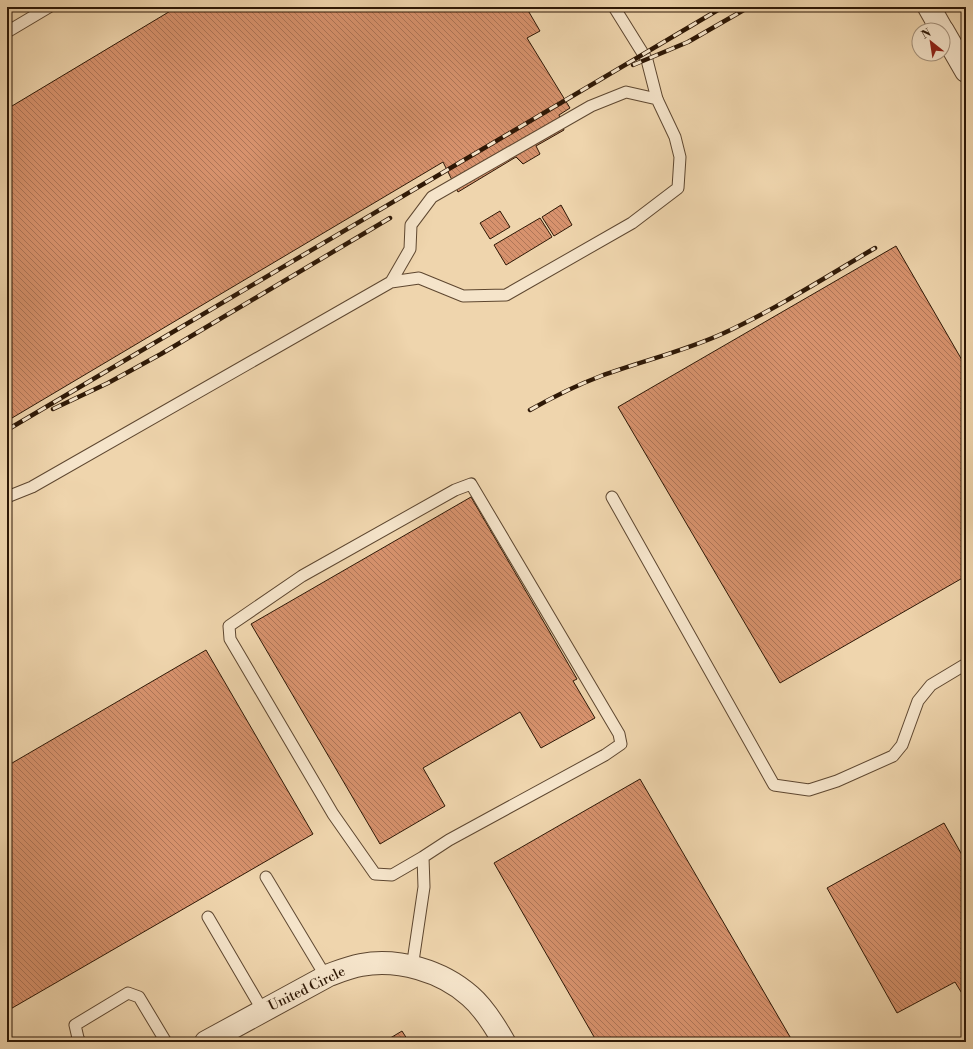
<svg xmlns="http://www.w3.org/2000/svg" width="973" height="1049" viewBox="0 0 973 1049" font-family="'Libre Bodoni',serif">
<defs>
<pattern id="building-back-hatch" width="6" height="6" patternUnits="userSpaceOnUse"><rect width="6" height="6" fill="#d7926d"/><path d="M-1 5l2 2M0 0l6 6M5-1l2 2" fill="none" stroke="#af7658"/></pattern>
</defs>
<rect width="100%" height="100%" fill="#efd5ad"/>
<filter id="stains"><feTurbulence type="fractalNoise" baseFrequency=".005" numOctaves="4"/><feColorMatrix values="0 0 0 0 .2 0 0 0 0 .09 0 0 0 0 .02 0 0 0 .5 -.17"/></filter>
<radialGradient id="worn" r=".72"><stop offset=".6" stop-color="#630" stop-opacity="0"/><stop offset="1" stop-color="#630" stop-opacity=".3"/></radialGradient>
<g fill="url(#building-back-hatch)" stroke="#2e1806">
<polygon points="177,7 526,7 540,31 527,38 570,108 559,115 564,130 536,146 540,154 523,164 516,157 458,192 443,162 12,418 7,410 7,109"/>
<polygon points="561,205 572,225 554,236 542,217"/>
<polygon points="500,211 510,227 490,239 480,223"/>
<polygon points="540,218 552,237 506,265 494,245"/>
<polygon points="896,246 966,367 966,576 780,683 618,407"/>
<polygon points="471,497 577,679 573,681 595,718 541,748 520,712 423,768 445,806 380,844 251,624"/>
<polygon points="206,650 313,834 7,1011 7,766"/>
<polygon points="640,779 793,1042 597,1042 494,863"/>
<polygon points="944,823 966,862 966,1000 955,982 897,1013 827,888"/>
<polygon points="402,1031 409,1042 382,1042 392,1037"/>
</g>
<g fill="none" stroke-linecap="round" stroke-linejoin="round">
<g stroke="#5e4730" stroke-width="13">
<g id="lane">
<polyline points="614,7 647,60 657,99"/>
<polyline points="7,32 49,7"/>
<polyline points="7,497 32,487 391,282 419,278 463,296 506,295 632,223 678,188 680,157 675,137 657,99 626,92 591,106 432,197 411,225 410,249 391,282"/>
<polyline points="612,497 774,785 809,790 837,781 893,756 902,745 918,701 931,685 966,664"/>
<polyline points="266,877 326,977"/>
<polyline points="208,917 263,1011"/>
<polyline points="412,968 424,887 423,857 449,840 605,755 621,744 619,734 471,484 455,490 302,576 229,626 230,639 333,814 375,874 392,875 423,857"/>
<polyline points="80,1042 78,1038 75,1025 128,993 139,997 166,1042"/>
</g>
</g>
<g stroke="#5e4730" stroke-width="24">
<g id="street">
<polyline points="929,7 942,30"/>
<polyline points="943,31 966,71"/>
<path d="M206,1042L329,975C340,971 350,967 361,965C398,958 442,971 470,996C484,1008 495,1026 504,1042"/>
</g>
</g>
<use href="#lane" stroke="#f5e4ca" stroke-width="11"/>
<use href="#street" stroke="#f5e4ca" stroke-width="22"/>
<g stroke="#2e1806" stroke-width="4.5">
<g id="rail">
<polyline points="633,65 688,42 749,7"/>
<polyline points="53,409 108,383 161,354 390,218"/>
<path d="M530,410C553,397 577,385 601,376C642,361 685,351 724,333C776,309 826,277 875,248"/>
<polyline points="7,430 723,7"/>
</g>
</g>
<use href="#rail" stroke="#f5e4ca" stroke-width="3" stroke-dasharray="9" stroke-linecap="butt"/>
</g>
<g text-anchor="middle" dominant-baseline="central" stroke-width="3" stroke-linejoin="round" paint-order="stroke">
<g font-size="14" fill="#2e1806" stroke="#f5e4ca">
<text transform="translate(307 989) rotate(-26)">United Circle</text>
</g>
</g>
<rect width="973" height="1049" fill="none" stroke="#efd5ad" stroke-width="24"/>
<rect x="8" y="8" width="957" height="1033" fill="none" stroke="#2e1806" stroke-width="2"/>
<rect x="12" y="12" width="949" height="1025" fill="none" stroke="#2e1806"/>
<g transform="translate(931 42) rotate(330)"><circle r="19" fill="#f5e4ca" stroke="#a5927c"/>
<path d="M0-3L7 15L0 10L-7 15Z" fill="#8f2418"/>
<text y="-6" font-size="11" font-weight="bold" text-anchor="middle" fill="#2e1806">N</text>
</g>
<rect width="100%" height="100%" filter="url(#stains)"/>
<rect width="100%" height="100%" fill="url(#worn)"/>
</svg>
